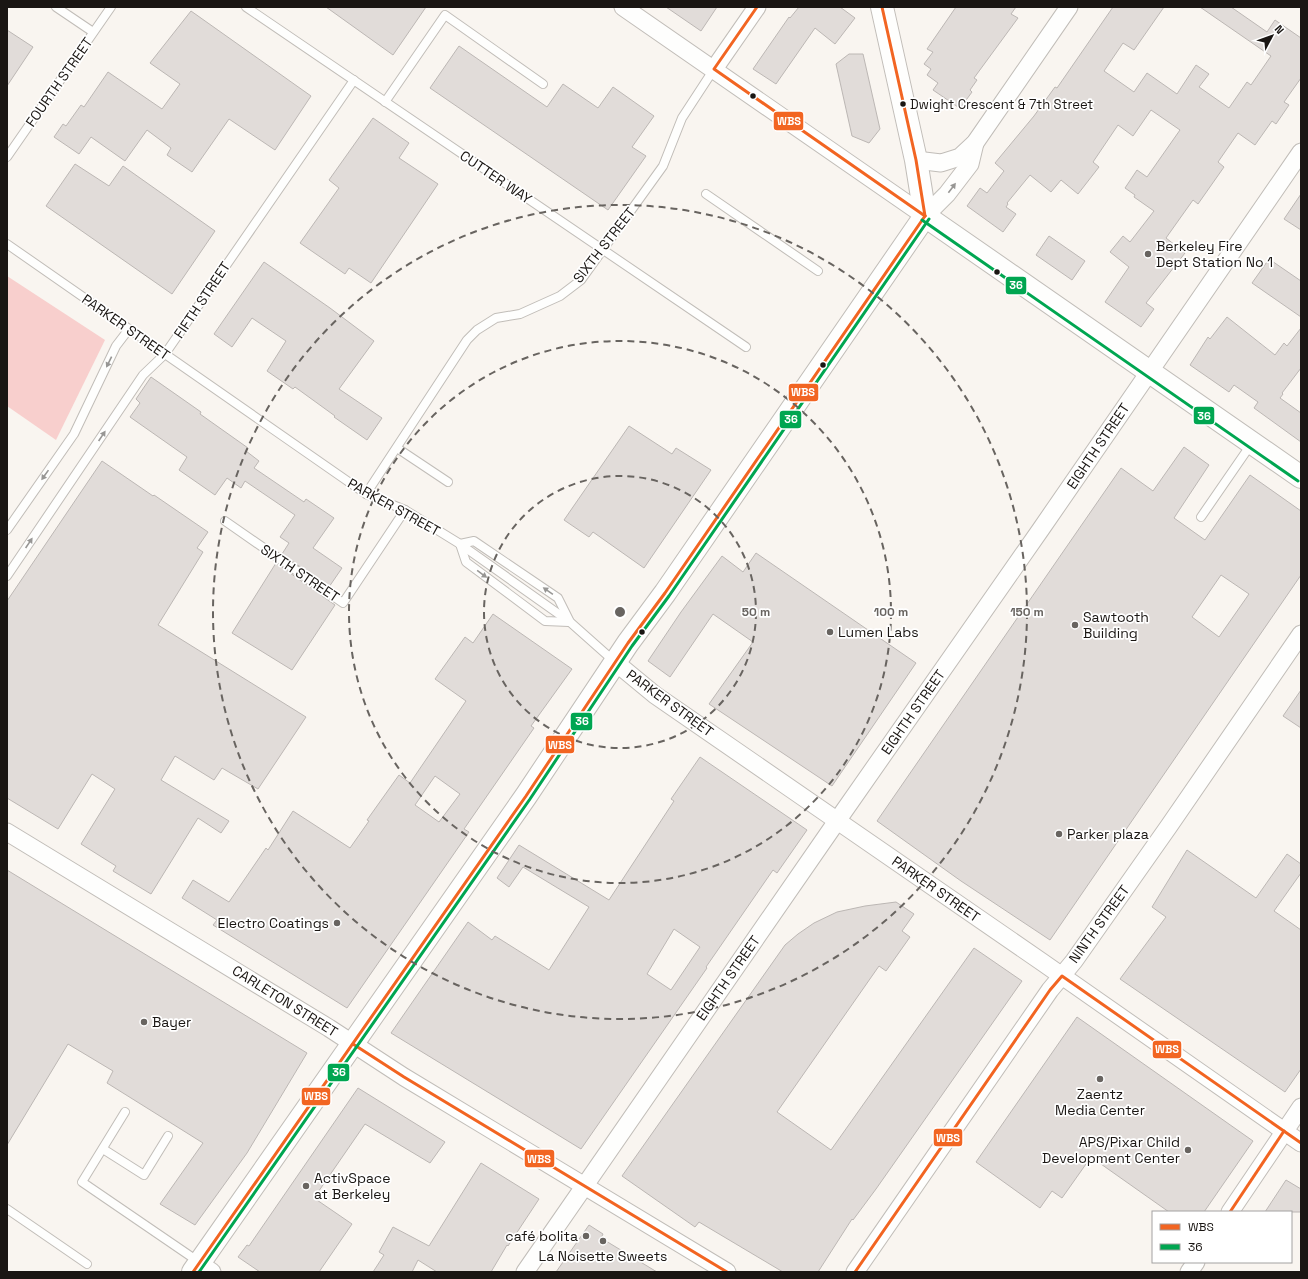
<svg xmlns="http://www.w3.org/2000/svg" width="1308" height="1279" viewBox="0 0 1308 1279" font-family="'Space Grotesk',sans-serif">
<rect width="100%" height="100%" fill="#f9f5f0"/>
<polygon fill="#f8cfcd" points="7,276 105,340 56,440 7,406"/>
<g fill="#e1dcd9" stroke="#bcb7b4" fill-rule="evenodd">
<polygon points="326,7 426,7 393,55"/>
<polygon points="666,7 717,7 701,31"/>
<polygon points="799,7 840,7 855,18 835,44 815,28 776,84 753,69 789,17 790,18"/>
<polygon points="956,7 1016,7 1011,14 1018,18 974,78 977,80 970,90 972,92 961,107 959,106 958,107 933,90 938,83 927,75 931,69 924,64 933,52 927,49"/>
<polygon points="1113,7 1164,7 1134,50 1123,43 1104,71 1134,92 1147,73 1177,94 1196,65 1209,74 1199,87 1229,108 1247,82 1251,85 1271,56 1200,7 1231,7 1267,32 1275,20 1301,38 1301,78 1284,102 1289,105 1276,124 1272,121 1255,145 1238,133 1218,162 1224,167 1198,204 1193,200 1166,238 1185,253 1146,303 1154,309 1141,327 1105,302 1129,267 1110,252 1123,236 1130,242 1154,211 1134,197 1135,195 1125,188 1137,170 1147,177 1180,130 1151,110 1133,136 1118,125 1093,162 1099,167 1078,194 1061,180 1051,192 1030,175 1007,203 1008,204 1006,207 1016,214 1003,232 967,206 980,188 987,193 1004,171 995,163 1034,116 1055,87 1057,88"/>
<polygon points="191,11 311,96 275,150 229,119 192,172 167,155 171,148 147,130 125,161 91,137 79,154 54,137 63,124 66,126 81,105 84,107 108,72 162,109 180,84 150,63"/>
<polygon points="7,30 33,47 7,86"/>
<polygon points="459,46 547,107 563,84 598,108 613,87 654,116 632,147 646,156 608,210 430,88"/>
<polygon points="849,54 863,54 880,129 869,143 852,136 836,64"/>
<polygon points="373,118 409,143 399,158 438,184 371,283 349,268 345,274 300,243 339,188 329,180"/>
<polygon points="75,164 109,186 123,166 215,231 172,294 46,206"/>
<polygon points="1301,194 1301,230 1284,219"/>
<polygon points="1049,236 1085,261 1072,280 1036,255"/>
<polygon points="1269,259 1301,281 1301,317 1252,283"/>
<polygon points="264,262 330,308 374,341 339,389 382,418 367,440 334,417 335,416 295,387 293,389 267,371 286,341 252,318 232,347 214,334"/>
<polygon points="1227,317 1275,355 1284,343 1287,346 1301,328 1301,368 1282,393 1283,394 1280,398 1301,413 1301,442 1254,408 1258,402 1234,385 1229,392 1190,365 1208,337 1210,339"/>
<polygon points="151,377 201,412 200,414 248,448 246,451 259,461 254,468 304,502 306,499 334,518 313,548 342,568 329,587 282,554 289,543 280,537 295,515 245,481 241,488 227,478 215,495 179,470 187,457 130,417 140,403 136,399"/>
<polygon points="629,426 672,454 676,448 711,470 644,568 593,532 589,537 564,520"/>
<path d="M1184,447L1209,465L1174,518L1205,540L1250,475L1301,511V575L1050,940L961,881L877,821L1121,468L1153,491ZM1221,575L1249,594L1219,637L1192,617Z"/>
<polygon points="102,461 153,496 154,495 208,532 197,548 203,552 158,625 306,717 258,789 222,768 214,780 175,756 161,780 229,821 221,833 198,818 151,894 113,871 116,866 81,844 115,789 92,774 58,829 7,798 7,601"/>
<polygon points="756,553 916,663 832,786 709,704 753,642 713,614 670,677 648,661 681,612 722,556 743,572"/>
<polygon points="276,563 335,605 292,670 232,633"/>
<path d="M493,614L572,669L531,726L534,728L464,829L469,832L347,1008L213,925L217,920L182,898L193,880L229,902L266,848L268,850L293,811L350,848L369,821L367,820L399,775L410,783L466,701L435,679L465,637L473,643ZM435,776L460,794L439,822L415,805Z"/>
<polygon points="1301,690 1301,728 1283,716"/>
<path d="M700,757L807,830L777,873L773,870L706,967L707,968L581,1149L391,1033L468,922L492,940L495,936L549,970L589,907L523,867L509,887L497,878L519,845L609,900L674,801L671,799ZM674,929L700,947L671,990L647,974Z"/>
<polygon points="1187,850 1256,898 1287,854 1301,864 1301,873 1274,911 1301,930 1301,1069 1285,1092 1120,979 1166,917 1152,907"/>
<polygon points="7,870 307,1053 247,1153 195,1225 160,1204 203,1143 107,1083 113,1071 68,1044 7,1145"/>
<polygon points="896,902 914,914 902,931 910,937 886,971 879,966 777,1112 831,1150 974,948 1022,981 876,1189 853,1220 852,1219 818,1272 783,1272 699,1222 695,1227 622,1176 785,945 798,934 814,923 837,912 865,906"/>
<polygon points="1077,1017 1253,1141 1204,1212 1169,1212 1091,1157 1062,1198 1052,1191 1040,1208 976,1162"/>
<polygon points="358,1088 445,1142 430,1163 365,1124 314,1198 352,1224 319,1272 260,1272 238,1257 247,1245 249,1246"/>
<polygon points="481,1163 539,1199 508,1246 507,1245 491,1272 437,1272 418,1260 412,1272 373,1272 384,1255 379,1252 393,1227 429,1246"/>
<polygon points="1286,1180 1301,1189 1301,1212 1265,1212"/>
<polygon points="589,1225 603,1234 601,1238 657,1272 556,1272"/>
</g>
<g fill="none" stroke-linecap="round" stroke-linejoin="round">
<g stroke="#c1bdb8" stroke-width="10">
<g id="lane">
<polyline points="56,7 93,32"/>
<polyline points="246,7 746,347"/>
<polyline points="385,102 445,15 543,84"/>
<polyline points="7,157 111,7"/>
<polyline points="706,194 818,271"/>
<polyline points="7,244 366,494 405,510 460,544 570,622"/>
<polyline points="397,448 448,482"/>
<polyline points="366,494 467,340 477,330 496,318 520,314 560,296 581,280 663,166 682,118 714,69"/>
<polyline points="1201,517 1252,443"/>
<polyline points="225,521 343,603 405,510"/>
<polyline points="7,530 74,434 116,346 129,329"/>
<polyline points="460,544 474,541 558,598 570,622 615,662"/>
<polyline points="460,544 466,562 545,621 569,622"/>
<polyline points="7,576 143,375 165,354 354,80"/>
<polyline points="125,1112 82,1182 199,1262"/>
<polyline points="103,1149 144,1175 168,1136"/>
<polyline points="7,1209 87,1264"/>
</g>
</g>
<g stroke="#c1bdb8" stroke-width="19">
<g id="street">
<polyline points="623,7 925,216 947,194 970,164 975,143"/>
<polyline points="714,69 757,7"/>
<polyline points="916,160 941,163 960,157 975,143 1069,7"/>
<polyline points="615,662 655,695 1042,962 1301,1143"/>
<polyline points="7,832 329,1028 404,1077 727,1272"/>
<polyline points="1230,1212 1301,1107"/>
<polyline points="199,1263 212,1272"/>
<polyline points="525,1272 837,821 1041,529 1301,152"/>
<polyline points="855,1272 1050,990 1074,961 1169,826 1301,634"/>
<polyline points="1189,1272 1196,1262"/>
</g>
</g>
<g stroke="#c1bdb8" stroke-width="24">
<g id="secondary">
<polyline points="882,7 916,160 925,216"/>
<polyline points="925,216 1301,477"/>
<polyline points="193,1272 526,796 628,643 665,593 925,216"/>
</g>
</g>
<use href="#lane" stroke="#fefefd" stroke-width="8"/>
<use href="#street" stroke="#fefefd" stroke-width="17"/>
<use href="#secondary" stroke="#fefefd" stroke-width="22"/>
<g stroke="#fff" stroke-width="6">
<g id="bus-1">
<polyline points="757,7 714,69 925,216"/>
<polyline points="882,7 916,160 925,216"/>
<polyline points="353,1044 404,1077 727,1272"/>
<polyline points="1230,1212 1284,1131"/>
<polyline points="193,1272 526,796 628,643 665,593 925,216"/>
<polyline points="855,1272 1050,990 1062,976 1301,1143"/>
</g>
</g>
<g stroke="#fff" stroke-width="6">
<g id="bus-2">
<polyline points="922,220 1298,481"/>
<polyline points="199,1272 530,799 632,646 669,596 929,219"/>
</g>
</g>
<use href="#bus-1" stroke="#f26522" stroke-width="3"/>
<use href="#bus-2" stroke="#00a651" stroke-width="3"/>
</g>
<defs><path id="oneway-solid" d="M-6-.8H1V-3.2L6.5 0L1 3.2V.8H-6Z"/></defs>
<g fill="#979694">
<use href="#oneway-solid" transform="translate(952 188) rotate(-53)"/>
<use href="#oneway-solid" transform="translate(109 362) rotate(116)"/>
<use href="#oneway-solid" transform="translate(102 436) rotate(-56)"/>
<use href="#oneway-solid" transform="translate(45 475) rotate(125)"/>
<use href="#oneway-solid" transform="translate(29 543) rotate(-56)"/>
<use href="#oneway-solid" transform="translate(482 574) rotate(36)"/>
<use href="#oneway-solid" transform="translate(548 591) rotate(-145)"/>
</g>
<g fill="none" stroke="#686460" stroke-width="2" stroke-dasharray="7 5">
<circle cx="620" cy="612" r="136"/>
<circle cx="620" cy="612" r="271"/>
<circle cx="620" cy="612" r="407"/>
</g>
<g fill="#1a1613" stroke="#fff" stroke-width="1.5">
<circle cx="753" cy="96" r="3.5"/>
<circle cx="903" cy="104" r="3.5"/>
<circle cx="997" cy="272" r="3.5"/>
<circle cx="823" cy="365" r="3.5"/>
<circle cx="642" cy="632" r="3.5"/>
</g>
<g fill="#686460" stroke="#fff" stroke-width="1.5">
<circle cx="1148" cy="254" r="4"/>
<circle cx="1075" cy="625" r="4"/>
<circle cx="830" cy="632" r="4"/>
<circle cx="1059" cy="834" r="4"/>
<circle cx="337" cy="923" r="4"/>
<circle cx="144" cy="1022" r="4"/>
<circle cx="1100" cy="1079" r="4"/>
<circle cx="1188" cy="1150" r="4"/>
<circle cx="306" cy="1186" r="4"/>
<circle cx="586" cy="1236" r="4"/>
<circle cx="603" cy="1241" r="4"/>
</g>
<g text-anchor="middle" dominant-baseline="central" stroke-width="3.5" stroke-linejoin="round" paint-order="stroke">
<g font-size="13" fill="#1a1613" stroke="#fff" text-anchor="start">
<text x="910" y="104">Dwight Crescent &amp; 7th Street</text>
</g>
<g font-size="14" fill="#1a1613" stroke="#fff">
<text transform="translate(59 82) rotate(-55)">FOURTH STREET</text>
<text transform="translate(496 177) rotate(34)">CUTTER WAY</text>
<text transform="translate(604 245) rotate(-52)">SIXTH STREET</text>
<text transform="translate(202 300) rotate(-56)">FIFTH STREET</text>
<text transform="translate(126 327) rotate(35)">PARKER STREET</text>
<text transform="translate(1098 446) rotate(-56)">EIGHTH STREET</text>
<text transform="translate(394 507) rotate(29)">PARKER STREET</text>
<text transform="translate(300 573) rotate(34)">SIXTH STREET</text>
<text transform="translate(670 703) rotate(36)">PARKER STREET</text>
<text transform="translate(913 712) rotate(-55)">EIGHTH STREET</text>
<text transform="translate(936 889) rotate(35)">PARKER STREET</text>
<text transform="translate(1099 924) rotate(-54)">NINTH STREET</text>
<text transform="translate(728 978) rotate(-55)">EIGHTH STREET</text>
<text transform="translate(285 1001) rotate(32)">CARLETON STREET</text>
</g>
<g font-size="14" fill="#1a1613" stroke="#fff" text-anchor="start">
<text x="1156" y="246">Berkeley Fire<tspan x="1156" dy="16">Dept Station No 1</tspan></text>
<text x="1083" y="617">Sawtooth<tspan x="1083" dy="16">Building</tspan></text>
<text x="838" y="632">Lumen Labs</text>
<text x="1067" y="834">Parker plaza</text>
<text x="329" y="923" text-anchor="end">Electro Coatings</text>
<text x="152" y="1022">Bayer</text>
<text x="1100" y="1094" text-anchor="middle">Zaentz<tspan x="1100" dy="16">Media Center</tspan></text>
<text x="1180" y="1142" text-anchor="end">APS/Pixar Child<tspan x="1180" dy="16">Development Center</tspan></text>
<text x="314" y="1178">ActivSpace<tspan x="314" dy="16">at Berkeley</tspan></text>
<text x="578" y="1236" text-anchor="end">café bolita</text>
<text x="603" y="1256" text-anchor="middle">La Noisette Sweets</text>
</g>
</g>
<circle cx="620" cy="612" r="6" fill="#686460" stroke="#fff" stroke-width="2"/>
<g font-size="12" text-anchor="middle" font-weight="bold" fill="#686460" stroke="#fff" stroke-width="3.5" stroke-linejoin="round" paint-order="stroke">
<text x="756" y="616">50 m</text>
<text x="891" y="616">100 m</text>
<text x="1027" y="616">150 m</text>
</g>
<g stroke="#fff" stroke-width="1.5">
<rect x="773" y="111" width="31" height="20" rx="4" fill="#f26522"/>
<rect x="1005" y="276" width="22" height="19" rx="4" fill="#00a651"/>
<rect x="788" y="383" width="31" height="19" rx="4" fill="#f26522"/>
<rect x="1193" y="406" width="22" height="19" rx="4" fill="#00a651"/>
<rect x="779" y="410" width="23" height="19" rx="4" fill="#00a651"/>
<rect x="570" y="712" width="23" height="19" rx="4" fill="#00a651"/>
<rect x="545" y="735" width="30" height="19" rx="4" fill="#f26522"/>
<rect x="1152" y="1040" width="30" height="19" rx="4" fill="#f26522"/>
<rect x="327" y="1063" width="23" height="19" rx="4" fill="#00a651"/>
<rect x="301" y="1087" width="30" height="19" rx="4" fill="#f26522"/>
<rect x="933" y="1128" width="30" height="19" rx="4" fill="#f26522"/>
<rect x="524" y="1149" width="31" height="19" rx="4" fill="#f26522"/>
</g>
<g font-size="11" text-anchor="middle" font-weight="bold" fill="#fff">
<text x="789" y="125">WBS</text>
<text x="1016" y="289">36</text>
<text x="803" y="396">WBS</text>
<text x="1204" y="420">36</text>
<text x="791" y="423">36</text>
<text x="582" y="725">36</text>
<text x="560" y="749">WBS</text>
<text x="1167" y="1053">WBS</text>
<text x="339" y="1076">36</text>
<text x="316" y="1100">WBS</text>
<text x="948" y="1142">WBS</text>
<text x="539" y="1163">WBS</text>
</g>
<rect width="1308" height="1279" fill="none" stroke="#1a1613" stroke-width="16"/>
<rect x="1152" y="1211" width="140" height="52" fill="#ffffff" stroke="#a3a2a1"/>
<rect x="1160" y="1224" width="20" height="6" fill="#f26522" stroke="#a3a2a1"/>
<text x="1188" y="1231" font-size="12" fill="#1a1613">WBS</text>
<rect x="1160" y="1244" width="20" height="6" fill="#00a651" stroke="#a3a2a1"/>
<text x="1188" y="1251" font-size="12" fill="#1a1613">36</text>
<g transform="translate(1272 36) rotate(49)" stroke="#ffffff" stroke-width="3" paint-order="stroke">
<path d="M0-3L7 15L0 10L-7 15Z" fill="#1a1613"/>
<text y="-6" font-size="11" font-weight="bold" text-anchor="middle" fill="#1a1613">N</text>
</g>
</svg>
